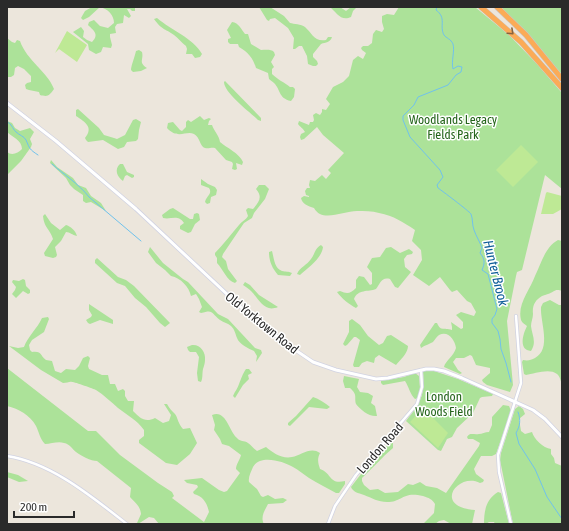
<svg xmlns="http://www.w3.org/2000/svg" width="569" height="531" viewBox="0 0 569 531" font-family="'Asap Condensed',sans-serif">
<rect width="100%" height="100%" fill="#ece6dc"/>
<g fill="#ace299">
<path d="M92,7H134L135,8V11H132L130,9H127L131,16L129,18L124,15L123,23L117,24L115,27L116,33L110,34V37L112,45L111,48L103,47L101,52L96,54L89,50L88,44L73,32L81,27L84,31L83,37L87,40L92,42C100,34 93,30 88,25L89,22L94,20L100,26L108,28L114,23C114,15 108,9 100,7L89,17L83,20L81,18L85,11Z"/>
<path d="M259,7H270L284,16L290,23C294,24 301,24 305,27C312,33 314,42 326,40L328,37H332C330,43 326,42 321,44L313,54V57L317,61L318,64L316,66H313L308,64L307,56L302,46H299L295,49H293L294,38L288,28L275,18L270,19L269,21L267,20Z"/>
<path d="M330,7H340L346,11L351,7H357L353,11L351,17C341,22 336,12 330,7Z"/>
<path d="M399,7H475L509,35L537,64L562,93V189L545,175L522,270L517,272L516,276L507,321L513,385L510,392L487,385L483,382L482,380L490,373V368L476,365L472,356L470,355L464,358H456L453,362L458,370L462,373L460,374L444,367C445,361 454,356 456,348C455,340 448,330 439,335C436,337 435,340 433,342C430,344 425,345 421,348L420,345L435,323H437C441,332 443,327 452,330V327L451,322L461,329L463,328V322L456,315L461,312L474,316L476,312L471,303L467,301L457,290L452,292L450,290L440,277L429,286L413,275L422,260L421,250L412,241L415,230C403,222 394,216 379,213C372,211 364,211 357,211C343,211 322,223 314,208C308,206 302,204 301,198L304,196L309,197V196L306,195L305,191L307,188H310L309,185L310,180L315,181L322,175L326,179L331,173L328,170L344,153L323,135L317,127L304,139L301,140L300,137L301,134L305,132C303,128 300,127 298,124L299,121L309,125L310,122H313L314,120L313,115L316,113L320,115L322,112V109L326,110L330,104L326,99L333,87L343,82L349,76L353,60L358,56L363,59L366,53L362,50L361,48L363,46H368L372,43L373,34L376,30L382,32L384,29L382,22V16L387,14L394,15Z"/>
<polygon points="501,7 562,7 562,75 527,34"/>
<path d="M157,18C171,30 193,38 202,54L200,57L195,58L192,54H186L187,49L186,46C182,43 178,38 174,35C164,28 162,30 154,19Z"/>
<path d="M232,22C239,23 241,29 245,34H248L251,44L261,50C266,50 271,49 274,52L275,55L271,62L274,67L272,69V74C278,80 284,82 290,87H293L295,89L294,97L291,101C278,98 281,90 274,83C272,81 270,80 269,79L268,73L256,68C253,58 248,52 239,47L238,44H230L228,42V39L231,38L227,30Z"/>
<path d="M7,38L12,42L15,43L17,40L20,41C27,61 47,71 54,89C49,96 48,97 40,95L39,92L29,90L26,89L25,85L27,83L31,82V76L24,69L18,66L15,68L14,75L11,77H7Z"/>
<path d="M139,50L142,52C144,60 138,62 147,68L141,71L133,72L131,70C131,66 135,56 136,51Z"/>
<path d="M225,81L261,118V121L258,120C250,112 224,93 224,82Z"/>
<path d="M78,109L99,128L104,135L114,138L117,139L125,135L133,120L136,119L141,122L139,130L138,139L136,141L127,142L124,147L118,149L103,140L88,142L86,140L85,138C94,127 85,122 76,116V110Z"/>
<path d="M200,116L204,120L209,118L211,119L209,121L208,125H212C214,131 219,135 220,142C227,148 239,153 243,162L242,165L236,163L237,169L235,170L232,169L233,164L232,162L226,160L215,148C211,147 209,149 205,148C200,147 200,137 194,134C186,130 178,140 167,128L168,123L173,122L180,130L182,131L186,127V122L188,120L191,122Z"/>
<path d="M7,121L12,123L15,128L20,131L30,128L34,132L30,139L32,144L31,147L21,161L7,175V152C12,156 18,153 22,149C22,140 12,137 7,132Z"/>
<polygon points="51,160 57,167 73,178 78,185 86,188 91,196 101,203 106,211 91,202 86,203 83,201 83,195 74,189 70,185 66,178 50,163"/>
<path d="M120,164H123L127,172L134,175V177L132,178L127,175L125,176L123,181C117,177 114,169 120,164Z"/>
<path d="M201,179L208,184L215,187L217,190L216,195L211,197L210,203L207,204L205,202C206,196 213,194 209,188L201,185Z"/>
<path d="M259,185H265L269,189L265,199L254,213L252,218L244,223L223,254L222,257L226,261L228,269L237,281L235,283C227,281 223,269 217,263V258L215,255V253C224,244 231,234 239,225C242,221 246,220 248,216L246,210L248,208L253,209C259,202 263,197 256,189Z"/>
<path d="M173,208L190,219H193L194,214L197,213L199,214L200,220L195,224L191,232L188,233L180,229V226L184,223C178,214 171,220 163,218L162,215L170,209Z"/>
<path d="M45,214L51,223L60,230L66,225C70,226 76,231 77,236C72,235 70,232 66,232L61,241L55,247L57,255L56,257L53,258L45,256L44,253L53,239C50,229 44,228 43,216Z"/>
<path d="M558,240L562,241V291C555,288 554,292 548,294C546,295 544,295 542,296C535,300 532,306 533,314C533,318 531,322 531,326C532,335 537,342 531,351C518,350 523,334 527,326C525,324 522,323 521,320C517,304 530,290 535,276C541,264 545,247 558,240Z"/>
<path d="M321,245L323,247C322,258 308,268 300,275L297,274C300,267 307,265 311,259C315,254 315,248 321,245Z"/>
<path d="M150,247L163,263L183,279L188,282L218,314L228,319L255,348L261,350L262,353L256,362L257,356L254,351C249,349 239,344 237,338C235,333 235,330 231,326C228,323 224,323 220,320C211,313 214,309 201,313L199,312L202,307L199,299L196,294L191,296C189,287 181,278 171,276L165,270L156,263L148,252Z"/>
<path d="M391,247L400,253L409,249L413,252L412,254L407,255L404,259L405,267L411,272L398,288L395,287L390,279C381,277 381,283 376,289C368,292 358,289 354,299L358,306L356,308C350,305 341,298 337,292L340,291C347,294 350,294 356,288V280L359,276L364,277L370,285L372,284V273L367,267L372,258L380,257L386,248Z"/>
<path d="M272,251C274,258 274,268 282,271C286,272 288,271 292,273L290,276L278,275C272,268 269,261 269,252Z"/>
<polygon points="97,258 118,277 126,280 134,286 170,323 165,327 160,323 146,307 135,298 125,286 117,283 95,263 95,260"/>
<polygon points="23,279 25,280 26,286 30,290 30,293 28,294 23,291 16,298 12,294 15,290 16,287 12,282 13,280 19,281"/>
<path d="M245,282L250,285L259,295L278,307C264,313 259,299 251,291C249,289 246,287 243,285Z"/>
<path d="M550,300L559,305H562V385C561,382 560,376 557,374C549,368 534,374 526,375L524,374L522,362L523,360C528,361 531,360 535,358C552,349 540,322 541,307L543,303Z"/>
<polygon points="89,304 113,320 113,324 100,320 90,324 88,323 86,320 91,317 92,315 89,310"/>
<path d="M48,317L49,319L44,332L32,340L29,345L30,350L32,352C43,351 39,355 46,360L52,361L55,371L61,373L66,369L75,370L79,366L83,358L88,356L90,358L88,366L89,369L102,375H108L110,384H115L118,391L123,389L125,391V396L128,401H134L133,411C140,418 145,423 155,418L163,423L169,421L171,415L164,404H167C169,408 172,411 175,414C178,418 178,424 183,429L190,428L197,443L190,454L177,465L166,463L139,443V440L144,436V430C137,420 127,415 118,408C111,402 104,395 96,390C94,389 75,382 72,382C70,381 67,383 63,383L41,370L9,346L18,348L24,347C28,336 37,329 42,318Z"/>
<path d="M352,319L360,325L368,336L379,345L383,343L387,336L391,335L408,346C408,353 401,359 396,365L379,355L375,358L374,363L367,361L362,363L359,367H354L353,365L360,340L356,337H354L347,345L345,346L343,344L349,332V321Z"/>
<path d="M192,345C200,344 206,352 205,360C205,363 204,366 203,369C202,374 203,378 201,382L198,381L197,373L199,357L196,352H190L188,350L187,347Z"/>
<path d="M7,368L88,431H96L120,455L158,483L172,492L174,496L172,498L204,522L209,512C207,503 203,496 194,494L193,492L198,487L197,485L187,483L184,480L202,478L219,490L224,492L227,491L240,473L236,469C236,464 240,460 241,455L229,446L222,444L220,439L214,430L215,425L212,415C226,409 229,431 237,438C240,442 244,440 248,443C251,445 254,449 257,451L266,447C273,453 282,459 292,457C301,455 311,446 320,453C317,459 318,463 320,469C332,473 329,485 345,481V484L339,493H336C327,488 317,483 309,478C303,474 299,470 293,467C283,461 260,454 253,467C251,472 248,477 249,482L257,489L261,496L263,497L268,495L275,499L283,498L287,500L283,503L268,504C265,510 260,517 264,524H159L154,518L149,517L138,524L137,523L141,514C140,505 135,503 130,497L131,488L97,461C91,461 81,456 76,452C72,449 70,444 64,443C58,441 51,444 45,444C40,439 39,432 36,426C30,415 19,409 7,406Z"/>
<path d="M246,369H249L252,373L248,375L249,379L243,385L235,398L233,396C235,391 238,388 239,384C242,377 242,375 246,369Z"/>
<path d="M431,370L458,379L493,394L492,396L482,397L480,398L473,413L457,428L452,437L447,439L441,451L438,450L406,421C421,402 425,396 423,371Z"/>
<path d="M415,373L419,376L420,388L418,398L415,399C410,394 409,387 405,381L383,385L381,383V381L404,377Z"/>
<path d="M344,376L359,379L357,387L360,392L368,393L373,396L371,403L375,406L377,416C369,417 361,410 356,404C354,397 358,395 350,388H345L343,381Z"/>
<path d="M313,397C319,399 325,403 330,407L327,409L309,407L290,426L288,425V423L296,416Z"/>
<path d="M503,405L509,406L511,411L496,454L492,456H481L474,469L476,474L484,480L483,482L480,483C458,472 432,507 475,510L472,524H451L444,520L439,521L435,524H423L434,513L435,504C432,499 429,498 423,496C402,491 403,502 387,502C378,502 372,498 364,495C358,493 353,492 351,487L368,465L389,443H393V448C382,457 373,468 362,478V481L364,485L370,490L378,489L385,493L398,492L408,484L413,485L420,482L426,486L437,488L446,493L479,446L480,443L473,439H468L467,437C470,432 473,435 479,434C482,434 485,432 489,432L492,425V417Z"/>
<path d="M519,406L523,409L525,414L519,419L521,431L525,434L532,432C534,439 543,448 551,449V454L554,458L555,463L562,466V524H513L500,460L501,453L515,409Z"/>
<polygon points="7,472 18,475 28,481 19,482 7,477"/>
<path d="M498,492L501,493L509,524H495L494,522H489L486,524H484C484,511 486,499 498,492Z"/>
</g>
<g fill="#bee995">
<polygon points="67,31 87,45 77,62 59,49 55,53"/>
<polygon points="521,145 538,162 513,187 496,170"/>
<polygon points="547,192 562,196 562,209 553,214 541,214 546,193"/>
<polygon points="423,408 448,433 438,448 410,422"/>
</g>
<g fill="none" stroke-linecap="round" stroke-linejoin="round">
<g stroke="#70c2ec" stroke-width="1">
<path d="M437,7L436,10C447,18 439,26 444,35C446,38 451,39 453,44C455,51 451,61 453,69L458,66L462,67L461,72L456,75L448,85L418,97L414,105L403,116V120L410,137L440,170L443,177L437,185L438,188C441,190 469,211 471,214C473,219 472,225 474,230C476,236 480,242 482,248L480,253C485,259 485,263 482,270L488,274L497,309L495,315L492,319V323L498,331L500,339L501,349L506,363L511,382"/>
<path d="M7,122C12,124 12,128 16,132C19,135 24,136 26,140C30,149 29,149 38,155"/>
<path d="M52,164C63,174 79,184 89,197L141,241"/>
<path d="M518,412C521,420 520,426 516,433L519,444L535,469L547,497L562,519"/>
</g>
<g stroke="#d1d3e2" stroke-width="4">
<g id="tertiary">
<path d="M7,456C52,463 92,497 127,524"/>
<polyline points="328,524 335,506 356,475 417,404 422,387 421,370"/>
<polyline points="511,524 499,472 498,455 521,383 516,316"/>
</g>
</g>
<g stroke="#d1d3e2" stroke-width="4.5">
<polyline id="secondary" points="7,103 56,141 136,209 245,311 285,343 313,362 336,370 376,379 388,378 426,369 434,369 444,371 462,378 533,410 545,419 562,437"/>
</g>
<g stroke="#c8c8c8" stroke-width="6">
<g id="motorway">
<polyline points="481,7 521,42 562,88"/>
<polyline points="497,7 526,35 562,79"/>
</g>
</g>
<use href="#tertiary" stroke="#fff" stroke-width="2.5"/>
<use href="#secondary" stroke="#fff" stroke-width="3"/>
<use href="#motorway" stroke="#fbab57" stroke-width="5"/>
</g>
<defs><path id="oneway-chevron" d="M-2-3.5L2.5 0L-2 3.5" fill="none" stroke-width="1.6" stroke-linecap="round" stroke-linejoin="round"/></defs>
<use stroke="#88643e" href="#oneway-chevron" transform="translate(511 32) rotate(43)"/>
<g text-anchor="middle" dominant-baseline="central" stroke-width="3" stroke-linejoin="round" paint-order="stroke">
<g font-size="13" fill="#25651b" stroke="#fff">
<text x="453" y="119">Woodlands Legacy<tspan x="453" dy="15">Fields Park</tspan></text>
<text x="444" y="396">London<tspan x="444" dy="15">Woods Field</tspan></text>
</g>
<g font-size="13" fill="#2a2a2a" stroke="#fff">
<text transform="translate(262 323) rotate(39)">Old Yorktown Road</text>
<text transform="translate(380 448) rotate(-49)">London Road</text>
</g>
<g font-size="14" font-style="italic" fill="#0f5e98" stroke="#fff">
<text transform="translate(496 273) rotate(76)">Hunter Brook</text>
</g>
</g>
<rect width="569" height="531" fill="none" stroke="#2a2a2a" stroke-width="16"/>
<path d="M14 511v6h60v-6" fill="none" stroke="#2a2a2a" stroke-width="2"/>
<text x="20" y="511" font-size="12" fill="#2a2a2a" stroke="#ffffff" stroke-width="3" paint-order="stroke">200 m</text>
</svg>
